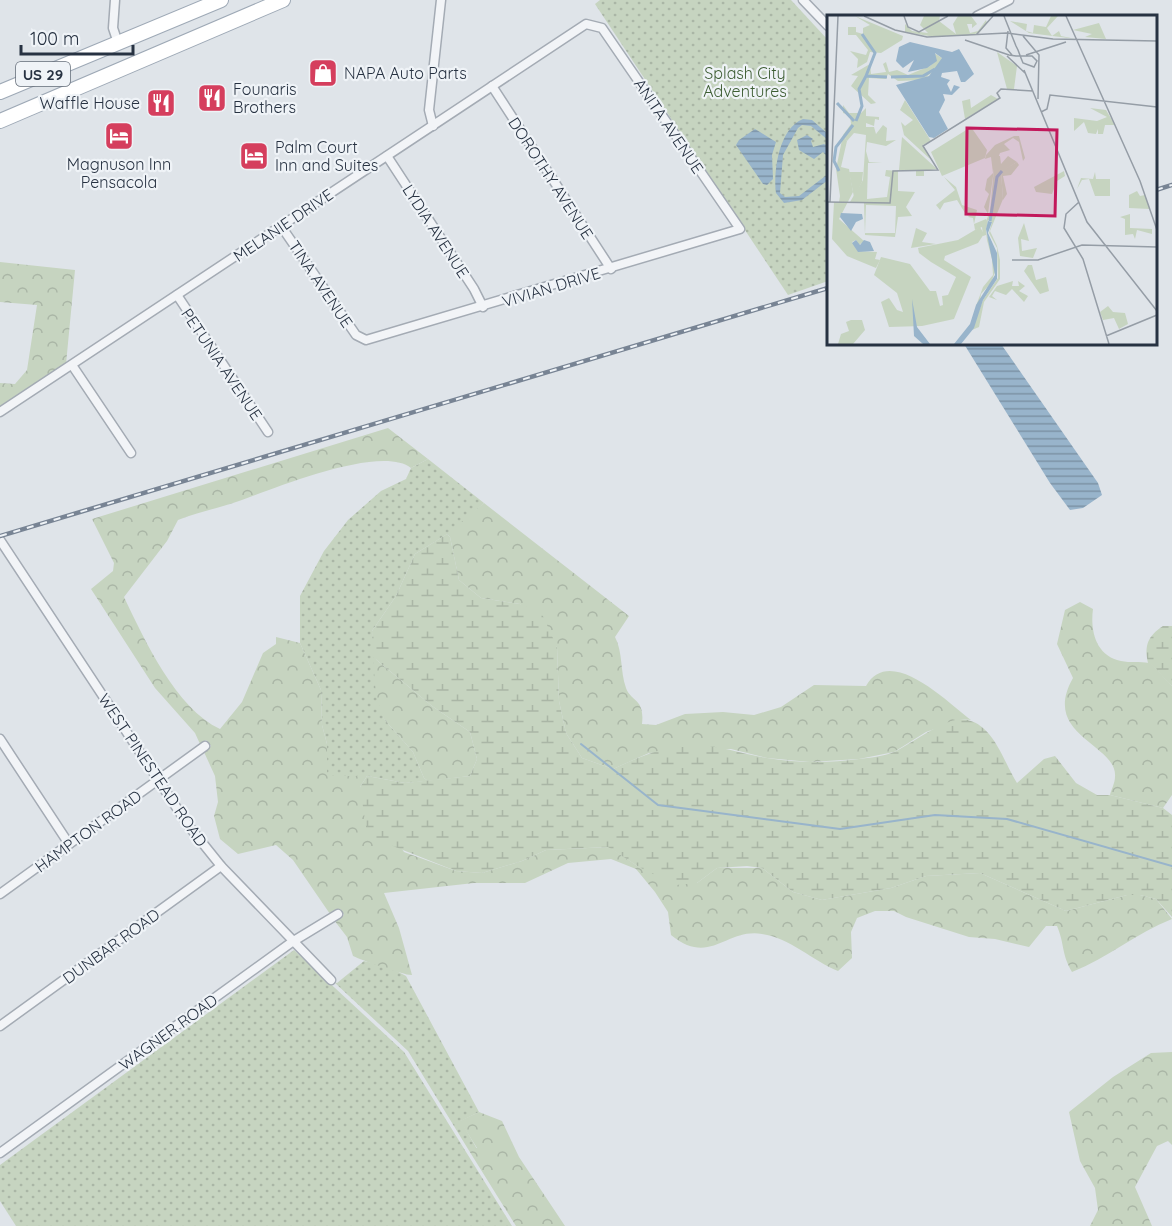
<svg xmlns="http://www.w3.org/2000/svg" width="1172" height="1226" viewBox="0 0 1172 1226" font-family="Quicksand,sans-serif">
<defs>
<pattern id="green-dots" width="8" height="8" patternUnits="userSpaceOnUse" patternTransform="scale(1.5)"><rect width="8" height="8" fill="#c6d4c0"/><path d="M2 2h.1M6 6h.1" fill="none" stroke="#aab6a6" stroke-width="1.8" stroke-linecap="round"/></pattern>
<pattern id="forest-crowns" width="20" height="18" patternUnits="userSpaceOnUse" patternTransform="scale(1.5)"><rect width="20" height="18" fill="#c6d4c0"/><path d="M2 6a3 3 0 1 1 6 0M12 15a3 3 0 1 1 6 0" fill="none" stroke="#aab6a6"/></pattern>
<pattern id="wetland-marsh" width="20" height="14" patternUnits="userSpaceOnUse" patternTransform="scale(1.5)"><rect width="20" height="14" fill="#c6d4c0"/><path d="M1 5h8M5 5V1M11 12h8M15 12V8" fill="none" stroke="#aab6a6"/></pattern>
<pattern id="water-rules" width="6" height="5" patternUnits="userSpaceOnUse" patternTransform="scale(1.5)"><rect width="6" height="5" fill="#98b4cb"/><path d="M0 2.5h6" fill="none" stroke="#7c93a6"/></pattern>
</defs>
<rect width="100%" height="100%" fill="#dfe4e9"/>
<g fill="url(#green-dots)">
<polygon points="600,0 791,0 828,40 828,281 788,295 595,4"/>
<polygon points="428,459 484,503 457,528 415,554 396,596 372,631 384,719 413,752 424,778 428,781 405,783 367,776 326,776 327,744 322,725 321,690 300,643 300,596 324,551 348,520 381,491 406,479 411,468"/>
<polygon points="294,950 404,1052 512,1226 16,1226 0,1201 0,1165"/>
<polygon points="364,961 389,967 406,976 479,1112 461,1121 477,1149 468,1149 408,1051 334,982 337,983"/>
</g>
<g fill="url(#forest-crowns)">
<polygon points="0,262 75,270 66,364 0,408 0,383 15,384 27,370 37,305 0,302"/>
<path d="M388,428L428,459L411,468C381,444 273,489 239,501C219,508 198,512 178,520L167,541L124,597C144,639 176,709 220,729L242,702L263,653L276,644V637L300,643L321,690L322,725L327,744V776H367L360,787L404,852L456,871L482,873L522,861L546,850L609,847L639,867L697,883L717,868H762L793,892L822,900L891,888L926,876L980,873L1066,911L1127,895H1140L1156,899L1172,919C1136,933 1108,958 1072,972C1061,953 1065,945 1057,926H1046L1029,947L995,939L969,937L906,917L894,911H875L857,918L851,932L852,958L838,971C813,961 790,938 762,934C726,928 710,967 671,935L668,912L655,892L636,869L611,859L568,863L525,883H474L384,893L399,928L412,975C406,976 361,960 353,956L347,937L334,920L344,915L340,909L330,914L293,860L276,845L238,854L220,839L214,816L218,802L215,776L204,752L211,746L206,740L200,744L195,733L155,688L91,589L113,571L114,563L92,519Z"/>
<path d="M484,503L629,616L615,637C623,652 620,671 626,688C631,702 645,698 642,724L656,725L685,714L723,712L754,715L781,707L814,685L866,686C890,644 947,702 971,720L963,719L926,732L894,752L859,759L810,762L767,758L731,749L649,753L613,769L582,758L566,733L559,701L557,647L520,604L481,598L459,580L450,537L447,534Z"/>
<path d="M1080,602L1093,609C1090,631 1096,656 1121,661C1130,663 1140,661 1149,663C1155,665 1165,680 1172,686V795L1163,808L1110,795C1111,790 1115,783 1115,777C1118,744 1040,736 1073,678L1057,644L1065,610Z"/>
<polygon points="373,657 432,706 470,732 477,759 470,776 428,781 424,778 413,752 384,719 376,696"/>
<polygon points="1172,1052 1172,1145 1168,1141 1157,1146 1135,1187 1152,1226 1090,1226 1098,1210 1095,1188 1080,1161 1069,1112 1113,1077 1151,1053"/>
<polygon points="479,1112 502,1121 519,1157 565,1226 516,1226 468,1149 477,1148 460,1121"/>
</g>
<g fill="url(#wetland-marsh)">
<path d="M447,534L450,537L459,580L481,598L520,604L542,614L557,647L559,701L566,733L582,758L613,769C639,757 666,745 696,745C721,746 743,754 767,758C797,763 829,763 859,759C869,758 884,756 894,752C912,744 948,714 968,720C995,727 1004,763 1017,783L1044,759L1055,756L1076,783L1097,795H1110L1163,808L1172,815V917L1156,899L1140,895H1127L1066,911L980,873L926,876L891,888L822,900L793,892L762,868L747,866L717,868L697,883L676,885L639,867L608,847L546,850L522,861L482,873L456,871L370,837L367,833L360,787L367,776L405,783L470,776L477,759L470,732L432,706L373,657L372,631L396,596L415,554Z"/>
<path d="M1163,626H1172V686C1162,678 1158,668 1148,663C1144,645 1148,636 1163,626Z"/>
</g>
<g fill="url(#water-rules)">
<path d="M803,119L812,120L828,134V140L811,126L802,125L798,128L783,155L780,193L785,197L799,196L828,174V180L802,200L784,203L776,193C773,168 780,128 803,119Z"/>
<polygon points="755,129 776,142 772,155 773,179 767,185 763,184 736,145 739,140"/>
<polygon points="807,135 813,139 811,141 813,147 824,144 828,146 828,157 823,152 814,159 799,150 797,140"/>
<polygon points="964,344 1001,344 1098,483 1102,495 1083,508 1070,510 1050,483"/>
</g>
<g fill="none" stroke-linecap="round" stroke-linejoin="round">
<polyline stroke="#98b4cb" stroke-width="2" points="581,744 658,805 840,829 935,815 1007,819 1172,866"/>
<g stroke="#a4abb4" stroke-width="11">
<g id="street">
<polyline points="115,0 113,28 118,43"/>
<polyline points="803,0 828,26"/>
<polyline points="977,16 1009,0"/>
<polyline points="492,86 611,269"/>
<polyline points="433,126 429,110 441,0"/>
<polyline points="387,156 474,289 483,307"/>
<polyline points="177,295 268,432"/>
<polyline points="72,365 131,453"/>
<polyline points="0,412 586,24 602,28 740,229 366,340 356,335 281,226"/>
<polyline points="0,540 188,825 221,866 331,980"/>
<polyline points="0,739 69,844"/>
<polyline points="0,894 205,746"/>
<polyline points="0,1026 221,866"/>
<polyline points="0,1153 292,942 338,914"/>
</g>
</g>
<g stroke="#9ea9b6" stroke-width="16">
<g id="primary">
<polyline points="0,92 221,0"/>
<polyline points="0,121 283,0"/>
</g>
</g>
<use href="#street" stroke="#f2f4f7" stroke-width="8"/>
<use href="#primary" stroke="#fff" stroke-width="14"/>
<g stroke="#788494" stroke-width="4.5">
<g id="rail">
<polyline points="1156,190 1172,185"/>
<polyline points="0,536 828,288"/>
</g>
</g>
<use href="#rail" stroke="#eff3f7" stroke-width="2" stroke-dasharray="7" stroke-linecap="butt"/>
</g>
<defs>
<g id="shop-square" transform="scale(1.5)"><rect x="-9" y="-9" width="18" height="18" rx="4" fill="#d53e5d" stroke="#eff3f7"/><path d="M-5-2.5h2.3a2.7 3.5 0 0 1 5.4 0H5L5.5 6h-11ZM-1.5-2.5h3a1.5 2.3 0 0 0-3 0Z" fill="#fff"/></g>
<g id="restaurant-square" transform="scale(1.5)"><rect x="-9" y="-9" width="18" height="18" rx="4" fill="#d53e5d" stroke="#eff3f7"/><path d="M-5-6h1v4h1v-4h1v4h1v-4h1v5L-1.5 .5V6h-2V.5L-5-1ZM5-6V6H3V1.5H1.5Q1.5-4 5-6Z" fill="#fff"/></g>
<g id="hotel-square" transform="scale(1.5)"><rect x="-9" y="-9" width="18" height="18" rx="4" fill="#d53e5d" stroke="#eff3f7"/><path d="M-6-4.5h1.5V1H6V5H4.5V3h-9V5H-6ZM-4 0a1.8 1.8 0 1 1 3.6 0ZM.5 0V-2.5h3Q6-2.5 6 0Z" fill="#fff"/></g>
</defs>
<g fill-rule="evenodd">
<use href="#shop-square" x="323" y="73"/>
<use href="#restaurant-square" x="212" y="98"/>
<use href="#restaurant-square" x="161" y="103"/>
<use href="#hotel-square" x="119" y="136"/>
<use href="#hotel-square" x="254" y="156"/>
</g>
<g text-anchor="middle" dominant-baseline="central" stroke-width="4.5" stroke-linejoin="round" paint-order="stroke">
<rect fill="#eff3f7" stroke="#636c78" stroke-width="1.5" x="16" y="62" width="54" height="24" rx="4.5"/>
<g font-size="15" font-weight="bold" fill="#273242">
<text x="43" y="74">US 29</text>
</g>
<g font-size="16" fill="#273242" stroke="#eff3f7" text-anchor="start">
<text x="344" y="73">NAPA Auto Parts</text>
<text x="233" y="89">Founaris<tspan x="233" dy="18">Brothers</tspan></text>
<text x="140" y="103" text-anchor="end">Waffle House</text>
<text x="275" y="147">Palm Court<tspan x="275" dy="18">Inn and Suites</tspan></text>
<text x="119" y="164" text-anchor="middle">Magnuson Inn<tspan x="119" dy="18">Pensacola</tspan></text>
</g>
<g font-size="16" fill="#3e5e34" stroke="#eff3f7">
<text x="745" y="73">Splash City<tspan x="745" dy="18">Adventures</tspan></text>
</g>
<g font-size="16" fill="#273242" stroke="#eff3f7">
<text transform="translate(669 126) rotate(56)">ANITA AVENUE</text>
<text transform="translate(551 178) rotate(57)">DOROTHY AVENUE</text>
<text transform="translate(283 225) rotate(-34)">MELANIE DRIVE</text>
<text transform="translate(436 231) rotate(57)">LYDIA AVENUE</text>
<text transform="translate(321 284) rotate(56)">TINA AVENUE</text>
<text transform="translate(551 287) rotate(-17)">VIVIAN DRIVE</text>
<text transform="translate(222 364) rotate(56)">PETUNIA AVENUE</text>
<text transform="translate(153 770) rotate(56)">WEST PINESTEAD ROAD</text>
<text transform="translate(88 831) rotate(-36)">HAMPTON ROAD</text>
<text transform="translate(111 946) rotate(-36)">DUNBAR ROAD</text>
<text transform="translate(168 1032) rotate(-36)">WAGNER ROAD</text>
</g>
</g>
<g transform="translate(827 15)">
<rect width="330" height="330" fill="#dfe4e9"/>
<path d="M144,112L160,135L158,143L115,161L104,137ZM237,156L238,161L230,166L225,179L209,177L207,172ZM22,157H36L35,167L27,182ZM153,212L157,219L151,228L118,241L117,245L144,262L127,304L95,311L62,312L54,287L62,283L70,295L76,297L70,278L47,260L54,242L83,249L103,276H109L113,291L116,290L115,281L121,280L129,262L104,247L92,238L91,233L131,225Z" fill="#c6d4c0"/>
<path d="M28,1L76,21L75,25L54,38L43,37L40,47L30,53L31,44L23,36L39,40L41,35L29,20H21V12H29V17L36,19V13L43,10ZM97,1H113L112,6L129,19L126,9L131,1H144L150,9L145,13V9H140L143,18L151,16L159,5L160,8L152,18L139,21H102L78,17V9L85,16L101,18L93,10ZM224,1H231L220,13L225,21L232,16L234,21L249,24L202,18L183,6L200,9L199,16L206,18L207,10L219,12ZM272,8L279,24L258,22L265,19L246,15ZM170,37L190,51L187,74H180ZM164,80L171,84L138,104L135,86L143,84L144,93ZM78,85L104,126L96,130L103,144L77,120L74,107L78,111L86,105L73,95ZM16,90L22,98H34L39,93V101L52,102V105L48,104L47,111L39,108V112H47L49,119L56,110L60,113L59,126L69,125L59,131L40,127L39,136L42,147H55L41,148L40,184L60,182L63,162L58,161L59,155L71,156V176L88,177L79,192L85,201L71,202L68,222L38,220L37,188L23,187L36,165L39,120L27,118L20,126L16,120L24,109L23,100L16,98ZM39,190L69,191L68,218H38ZM263,93L279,95L288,110H278L276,119H271V114L269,119L261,118L257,107L247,116V103L270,106L280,102ZM187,121H192L198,143L196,146L192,127L186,123L177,129L183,135L173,138L167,154L161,199L157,192L162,179L158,175L160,164L166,158L164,142L158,144L159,140L168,130ZM75,122L110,154L97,156V161H89V156L72,155ZM190,147L192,150L184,160L176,161L180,179L176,185L174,156ZM268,157L269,164H283V181H268L262,164L255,165L250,174L254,163L266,164ZM117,162L129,172L135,190L150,195L147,209L159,204V220L156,221L155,212L148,215L146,203L141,202L145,198H138L130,185L117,188L113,195L109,190L128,175ZM310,176L313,181L318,180L323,194L302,193V180ZM303,199V213L325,214V219L310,215L308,224L306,219L298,220V204L293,202ZM197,208L202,226L194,224L195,236L210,233L206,243L193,241L191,223ZM89,213L100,218L95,227L109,229L84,233ZM201,250H205L209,265L219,262L222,276L213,279L197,256ZM186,266L185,271H192L191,266L198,271L192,276L201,281L197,287L185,274L179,280L168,276L165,281L170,285L162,282L170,271ZM281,291L286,297L298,298L301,309L292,314L287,303L276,305L273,297ZM24,305H35L38,315L26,329H11L14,319L22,316L19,307Z" fill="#c6d4c0" fill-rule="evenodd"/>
<path d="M107,38L115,43L111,52L96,65L71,66L61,59L59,64L42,63L41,80L49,88L44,89L24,71L31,61L24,60L43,49L44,59L59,57L56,49L59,47L62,57L70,55L81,60L103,51L109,46ZM16,120L20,126L14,152L22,154L26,177L12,204L37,226L32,230L29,225L25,227L31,236L50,237L48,244L53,245L49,253L20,241L5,224L7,187H12L13,181L9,154ZM168,141H173L174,149L181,141L190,147L174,157L176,184L163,216L170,231L173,245V264L157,287L152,312L145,315L156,285L171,263L170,233L162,218L165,207L161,205L159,216L166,239L168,257L164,268L154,279L153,286L149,291L156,272L166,260L165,244L160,225L158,208L163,197Z" fill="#c6d4c0"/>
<path d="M83,27L125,37L132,34L147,59L138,67H134L130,56L115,58L114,62L123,65L120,69L124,77L127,70L133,72L125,80L116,79L118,85L112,97L121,114L107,123L102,122L69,70L102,61L115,43L108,38L110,46L100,53L81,57L87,45L76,53L69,46L72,32ZM14,198L35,199L36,204L29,207L24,216L13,202ZM161,206L165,207L161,218L170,238V264L156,285L147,313L134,329H127L143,309L149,290L168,260L159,214ZM29,225L33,230L37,225L43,227L47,236L31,237L25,228ZM85,284L90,312L103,329H96L87,321Z" fill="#98b4cb"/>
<path fill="none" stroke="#98b4cb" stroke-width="3" d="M35,19L48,38L39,61M64,62L96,61L108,54M10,88L27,106M29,106L35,91L32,74L39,61L60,62M12,156L7,146L9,132L26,110M163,206L170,162L175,156"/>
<path fill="none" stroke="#959da6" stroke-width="1.5" d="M37,1L68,15L100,22L180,18L226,24L330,26M77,1L81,12L92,17L121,1M239,1L313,166L330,215M181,16L179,33L185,40M149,20L166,1M196,21L212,40L211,84M138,25L182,40L189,41H205L210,46L207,52L196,48L194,43L191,35L189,31L177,1M199,40L239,27M180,41L198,58M197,55L260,207L330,296M214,97L220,94L223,80L330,92M0,187L63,188L66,156L111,155L96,131L173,83L170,78L174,74L206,76M3,187L11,1M252,187L239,199L237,213L256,244L282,329M185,245H211L255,230L330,232M279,321L330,300"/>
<path fill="#c2185b" fill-opacity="0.15" stroke="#c2185b" stroke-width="3" d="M140,113L230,115L228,201L139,199Z"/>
<rect width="330" height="330" fill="none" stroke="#273242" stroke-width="3"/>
</g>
<path d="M21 45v9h112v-9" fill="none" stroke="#273242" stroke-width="3"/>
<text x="30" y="45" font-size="18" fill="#273242" stroke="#eff3f7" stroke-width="4.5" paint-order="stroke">100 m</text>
</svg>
